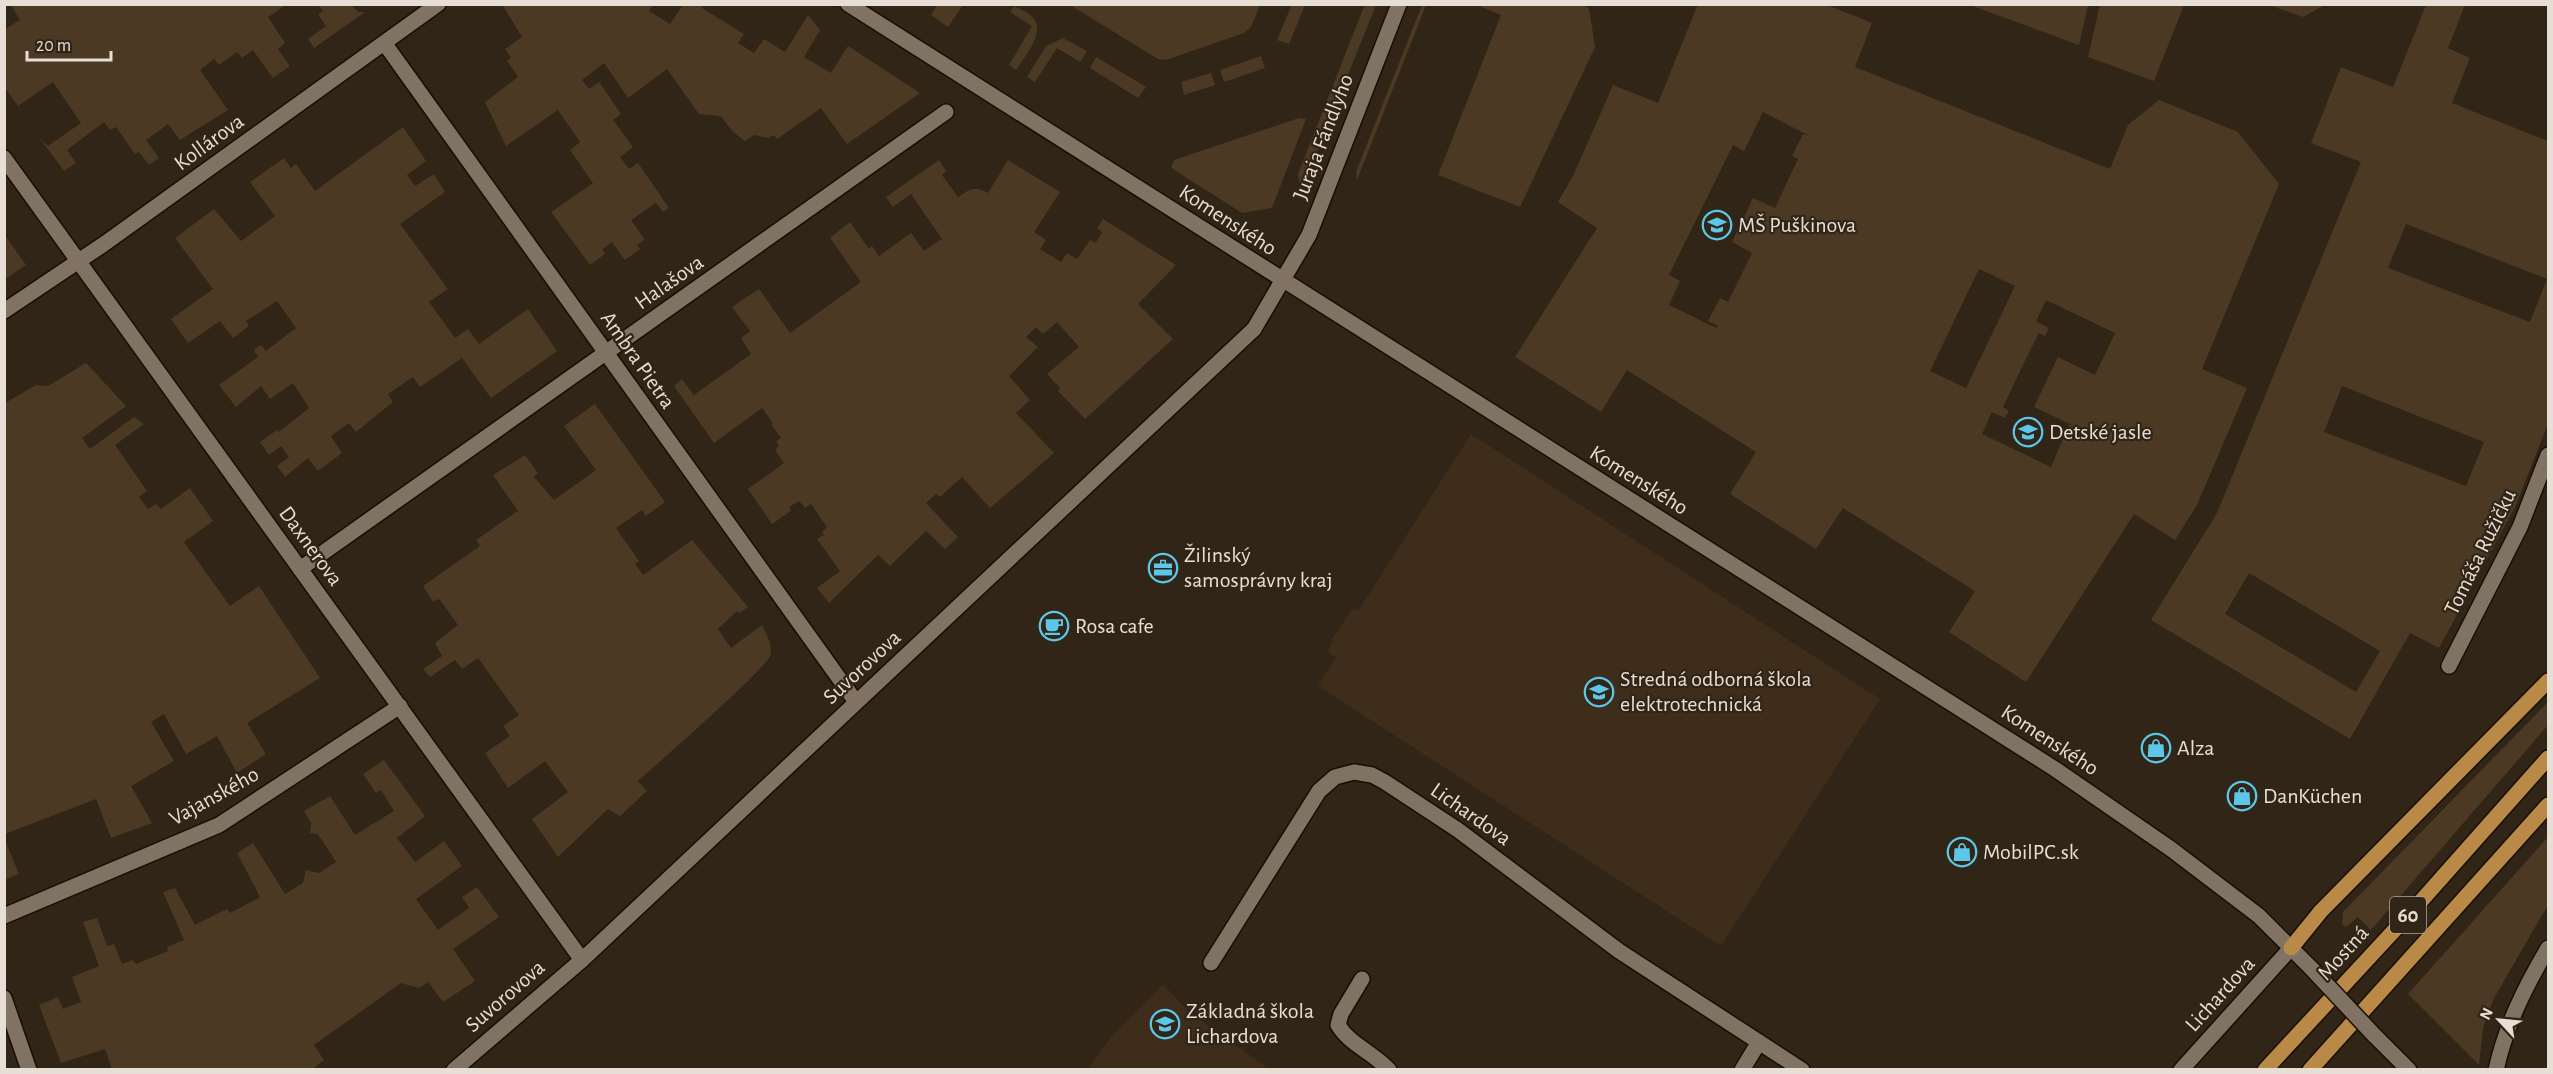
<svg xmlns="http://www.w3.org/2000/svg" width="2553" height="1074" viewBox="0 0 2553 1074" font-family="'Alegreya Sans',sans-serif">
<rect width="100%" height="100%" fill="#312517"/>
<g fill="#3d2d1a">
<polygon points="1471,434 1880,699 1721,946 1318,686 1336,658 1327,651 1333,642 1331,640 1353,608 1358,611"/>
<polygon points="1163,984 1188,1011 1269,1069 1088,1069 1110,1038"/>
</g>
<g fill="#4b3923" fill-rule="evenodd">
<polygon points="502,4 653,5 649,11 670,24 683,5 704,5 702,8 744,34 738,43 754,53 764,39 785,52 808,15 820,30 804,57 831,73 848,46 920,93 847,144 821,108 777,139 773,135 769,138 754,135 745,141 732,131 721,116 699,114 667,69 628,98 604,63 582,80 589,89 599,82 621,114 613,120 633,147 620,157 629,169 638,163 669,208 663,212 656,203 631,220 645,240 637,245 640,249 625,260 612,242 602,249 605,254 590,265 551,212 593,183 570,150 580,142 558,110 506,146 485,102 518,77 507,61 511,57 505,49 522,37"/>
<polygon points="1292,4 1305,5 1289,44 1277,40"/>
<polygon points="1365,4 1376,5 1301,191 1298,174"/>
<polygon points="1580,4 1589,8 1595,47 1520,207 1438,175 1501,15 1477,5"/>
<path d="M1698,4L1827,5L1872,23L1855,67L2110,169L2128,125L2159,100L2238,132L2279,184L2202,369L2247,388L2197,505L2175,540L2134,514L2026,682L1949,632L1975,591L1843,508L1816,549L1730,494L1756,452L1627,370L1601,412L1515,357L1597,228L1558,202L1573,176L1613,85L1658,103ZM1763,112L1810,136L1803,134L1792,156L1798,159L1775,208L1753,198L1732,242L1752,253L1728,302L1720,298L1708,321L1718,326L1716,328L1669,305L1680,281L1669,275L1733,145L1744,151ZM1979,269L2015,286L1966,388L1930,371ZM2046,300L2115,333L2095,375L2058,357L2034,407L2072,425H2069L2051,467L1982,434L1992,412L2005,418L2009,411L2003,407C2014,384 2027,356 2039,333L2045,336L2049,328L2036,321Z"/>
<polygon points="2100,4 2184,5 2154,81 2088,57"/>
<polygon points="11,5 286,5 268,17 285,43 278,49 290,66 273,78 253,50 242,58 237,52 219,65 214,59 200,70 228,110 180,140 168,124 146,140 159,158 149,165 139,152 135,154 116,127 110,130 104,122 67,150 76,163 64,171 39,137 48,146 81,123 53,82 18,106 5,88 5,29 20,20"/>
<polygon points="318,5 352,5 358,12 365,12 314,48 308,39 326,26 318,14 323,11"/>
<polygon points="937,5 937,4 963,5 948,27 931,15"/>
<polygon points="1070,5 1260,5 1251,27 1244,33 1166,60 1158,59"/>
<polygon points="1422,5 1426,5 1357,180 1356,172"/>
<polygon points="1970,5 2088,5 2079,45"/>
<polygon points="2269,5 2325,4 2325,5 2303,17"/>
<path d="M2426,5H2465L2448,48L2470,58L2452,103L2548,141V424L2515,507L2439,648L2410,633L2350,739L2151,620L2217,513L2361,162L2311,143L2341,67L2393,87ZM2406,224L2547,279L2530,322L2388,268ZM2342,386L2484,442L2466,486L2324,432ZM2249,573L2380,651L2356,692L2225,614Z"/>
<path d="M1014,6C1020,9 1030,13 1034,19C1045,33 1024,58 1016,70L1009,65L1032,26L1010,12Z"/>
<polygon points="1063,38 1087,51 1080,62 1057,48 1035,82 1027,77 1046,46"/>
<polygon points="1261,56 1265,68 1224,82 1220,70"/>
<polygon points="1096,57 1146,87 1138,98 1090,68"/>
<polygon points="1211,73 1215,85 1184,95 1181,82"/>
<polygon points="1299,118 1306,119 1272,208 1242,213 1171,168 1174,160"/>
<polygon points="403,127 426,161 407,175 415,186 434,174 445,192 400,224 448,289 429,302 455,338 468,329 479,344 528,309 557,351 491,398 462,358 420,387 413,377 388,394 393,402 356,432 349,423 331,436 342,453 318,471 308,458 285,477 277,466 289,457 281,446 269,455 260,442 277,430 279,432 309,408 293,383 270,399 261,386 236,407 219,385 258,357 254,350 261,345 266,351 296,328 277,301 246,321 249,326 233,338 220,321 188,343 171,319 213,289 175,238 214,209 241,241 275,216 250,182 284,158 291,168 296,164 315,191"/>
<path d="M939,160L946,171L942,175L958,197C970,189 975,185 988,193L1008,160L1060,192L1034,232L1046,240L1040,249L1061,262L1067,253L1077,259L1090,240L1096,243L1102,232L1097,228L1103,219L1176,265L1138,304L1173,339L1085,419L1058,391L1060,388L1047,374L1079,347L1057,322L1043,334L1036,327L1026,337L1038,347L1009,376L1030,400L1016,413L1054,453L990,508L962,477L940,497L936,494L926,503L958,537L945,549L926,531L890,566L878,555L829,603L817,588L840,571L817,539L824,535L822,532L827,527L811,504L805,508L799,501L789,507L791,511L772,524L748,489L784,463L775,450L779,446L776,441L781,438L771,424L773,423L762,408L714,443L674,386L682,379L694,395L751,354L741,338L750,331L732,307L759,289L790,333L861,282L830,238L850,222L869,249L872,246L879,256L911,233L924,251L942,239L911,194L893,207L886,197Z"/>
<polygon points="7,238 26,265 5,279 5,239"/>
<polygon points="86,363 126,406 82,438 90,449 134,417 144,424 115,445 147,491 139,497 148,509 156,504 161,509 190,488 213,521 184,542 230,606 259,586 320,678 247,723 266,754 237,773 217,736 186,754 164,714 151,722 174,761 131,786 152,823 111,838 96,799 5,834 5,403 36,385 48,386"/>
<path d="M595,404L665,502L646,516L642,510L616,528L639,561L635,564L643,575L692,540L748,607L739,613L737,611L718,629L731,648L762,625C767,636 773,644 770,656C765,670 658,763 638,781L647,791L620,816L608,809L558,857L532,819L568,792L545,761L508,788L485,753L510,736L503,726L519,715L478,658L462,669L455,660L430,677L423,669L442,656L435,643L458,625L441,601L438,599L433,602L423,586L480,546L476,540L518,511L493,475L525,455L538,473L534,477L554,500L596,470L564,426Z"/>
<polygon points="2548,702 2548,725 2371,930 2358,917 2346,927 2342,924 2343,912"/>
<polygon points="384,760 425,816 397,838 415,862 444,841 462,866 416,899 438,930 469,908 462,897 477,887 499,917 453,949 475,981 443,1002 428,982 419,988 401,983 314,1045 324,1060 315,1067 316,1069 112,1069 105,1049 61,1063 39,1005 58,997 63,1009 81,1002 72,977 99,966 83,922 97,918 107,946 114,944 122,964 133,960 136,964 168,951 167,947 184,940 163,892 175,888 195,925 227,909 230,913 260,897 237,853 253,843 285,894 303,883 306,870 319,873 336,862 318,834 310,833 311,823 304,811 330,796 355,835 394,811 381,790 376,793 363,774"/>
<polygon points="2548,837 2548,905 2494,998 2483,1028 2479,1065 2408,994"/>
<polygon points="4,838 19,874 5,880 4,880"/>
</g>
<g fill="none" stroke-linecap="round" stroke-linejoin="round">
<g stroke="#180e03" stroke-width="18">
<g id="minor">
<polyline points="848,4 2055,769 2171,849 2259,916 2312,969"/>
<polyline points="385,44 856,702"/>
<polyline points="4,158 582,960"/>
<polyline points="4,311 104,244 438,4"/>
<polyline points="300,569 946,112"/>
<polyline points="2449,666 2520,527 2548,455"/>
<polyline points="4,916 219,825 400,706"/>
<polyline points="1211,963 1319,791 1335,777 1354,772 1372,775 1385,782 1458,830 1619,951 1802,1070"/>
<path d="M1362,979L1341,1014L1338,1025C1350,1045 1373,1052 1389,1070"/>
<polyline points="4,998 29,1070"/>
<polyline points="2374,1035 2409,1070"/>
<polyline points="454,1070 582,960 1254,329 1309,235 1399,4"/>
<polyline points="1742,1070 1759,1042"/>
<polyline points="2181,1070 2291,948"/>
<path d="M2496,1070C2506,1025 2525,987 2548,948"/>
</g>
</g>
<g stroke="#180e03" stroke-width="18">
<g id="major">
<polyline points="2291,948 2321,911 2548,681"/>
<polyline points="2265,1070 2414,909 2548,758"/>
<polyline points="2310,1070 2548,805"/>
</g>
</g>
<use href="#minor" stroke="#817364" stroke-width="15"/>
<use href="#major" stroke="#b98948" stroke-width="15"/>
<g stroke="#180e03" stroke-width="18" stroke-linecap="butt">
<polyline id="minor-bridge" points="2312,969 2374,1035"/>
</g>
<use href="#minor-bridge" stroke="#817364" stroke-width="15"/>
</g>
<defs>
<g id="school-ring" transform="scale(1.5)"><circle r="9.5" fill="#312517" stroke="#5cc7e8" stroke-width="1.5"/><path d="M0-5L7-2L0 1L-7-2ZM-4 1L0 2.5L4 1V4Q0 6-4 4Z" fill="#5cc7e8"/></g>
<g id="office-ring" transform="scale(1.5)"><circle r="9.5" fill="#312517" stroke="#5cc7e8" stroke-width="1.5"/><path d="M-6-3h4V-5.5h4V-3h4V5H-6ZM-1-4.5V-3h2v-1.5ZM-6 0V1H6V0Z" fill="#5cc7e8"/></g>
<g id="cafe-ring" transform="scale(1.5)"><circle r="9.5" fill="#312517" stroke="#5cc7e8" stroke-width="1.5"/><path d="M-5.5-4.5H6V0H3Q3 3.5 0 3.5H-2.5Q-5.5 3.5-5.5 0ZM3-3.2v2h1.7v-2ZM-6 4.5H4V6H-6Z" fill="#5cc7e8"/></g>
<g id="shop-ring" transform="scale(1.5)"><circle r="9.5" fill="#312517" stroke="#5cc7e8" stroke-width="1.5"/><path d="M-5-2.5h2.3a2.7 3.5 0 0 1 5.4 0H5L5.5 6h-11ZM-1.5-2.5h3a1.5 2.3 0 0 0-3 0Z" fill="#5cc7e8"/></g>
</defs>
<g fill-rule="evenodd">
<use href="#school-ring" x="1717" y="225"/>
<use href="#school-ring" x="2028" y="432"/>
<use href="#office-ring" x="1163" y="568"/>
<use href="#cafe-ring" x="1054" y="626"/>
<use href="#school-ring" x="1599" y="692"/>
<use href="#shop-ring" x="2156" y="748"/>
<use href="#shop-ring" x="2242" y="796"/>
<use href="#shop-ring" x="1962" y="852"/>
<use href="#school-ring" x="1165" y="1024"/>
</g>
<g text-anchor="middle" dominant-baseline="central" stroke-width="4.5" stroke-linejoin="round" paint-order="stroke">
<rect fill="#312517" stroke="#b0a79d" stroke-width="1.5" x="2390" y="897" width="36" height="36" rx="4.5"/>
<g font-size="21" font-weight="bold" fill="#e7dfd6">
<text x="2408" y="915">60</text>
</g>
<g font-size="22" fill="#e7dfd6" stroke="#312517">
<text transform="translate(1323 137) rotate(-69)">Juraja Fándlyho</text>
<text transform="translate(209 142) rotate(-36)">Kollárova</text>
<text transform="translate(1228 220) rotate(33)">Komenského</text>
<text transform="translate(669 282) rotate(-35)">Halašova</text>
<text transform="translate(638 360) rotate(55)">Ambra Pietra</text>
<text transform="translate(1639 480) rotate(32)">Komenského</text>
<text transform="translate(311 546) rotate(54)">Daxnerova</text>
<text transform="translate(2480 552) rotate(-64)">Tomáša Ružičku</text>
<text transform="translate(862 667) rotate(-43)">Suvorovova</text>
<text transform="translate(2050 740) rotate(33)">Komenského</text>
<text transform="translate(214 796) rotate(-29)">Vajanského</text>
<text transform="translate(1471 814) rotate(35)">Lichardova</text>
<text transform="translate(2343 953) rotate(-48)">Mostná</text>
<text transform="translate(2220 994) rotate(-48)">Lichardova</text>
<text transform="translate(505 996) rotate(-41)">Suvorovova</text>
</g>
<g font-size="22" fill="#e7dfd6" stroke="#312517" text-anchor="start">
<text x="1738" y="225">MŠ Puškinova</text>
<text x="2049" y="432">Detské jasle</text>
<text x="1184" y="555">Žilinský<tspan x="1184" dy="25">samosprávny kraj</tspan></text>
<text x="1075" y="626">Rosa cafe</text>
<text x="1620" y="679">Stredná odborná škola<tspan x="1620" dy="25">elektrotechnická</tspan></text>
<text x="2177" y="748">Alza</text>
<text x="2263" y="796">DanKüchen</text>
<text x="1983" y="852">MobilPC.sk</text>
<text x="1186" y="1011">Základná škola<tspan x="1186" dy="25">Lichardova</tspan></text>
</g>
</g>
<rect width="2553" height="1074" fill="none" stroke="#e7dfd6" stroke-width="12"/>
<g transform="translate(2499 1020) rotate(296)" stroke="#312517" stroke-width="4.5" paint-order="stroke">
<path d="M0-4.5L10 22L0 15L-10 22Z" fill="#e7dfd6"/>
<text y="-9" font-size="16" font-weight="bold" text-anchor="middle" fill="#e7dfd6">N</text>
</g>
<path d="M27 51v9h84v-9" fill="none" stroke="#e7dfd6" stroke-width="3"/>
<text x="36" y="51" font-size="18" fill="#e7dfd6" stroke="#312517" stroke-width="4.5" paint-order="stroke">20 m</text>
</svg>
